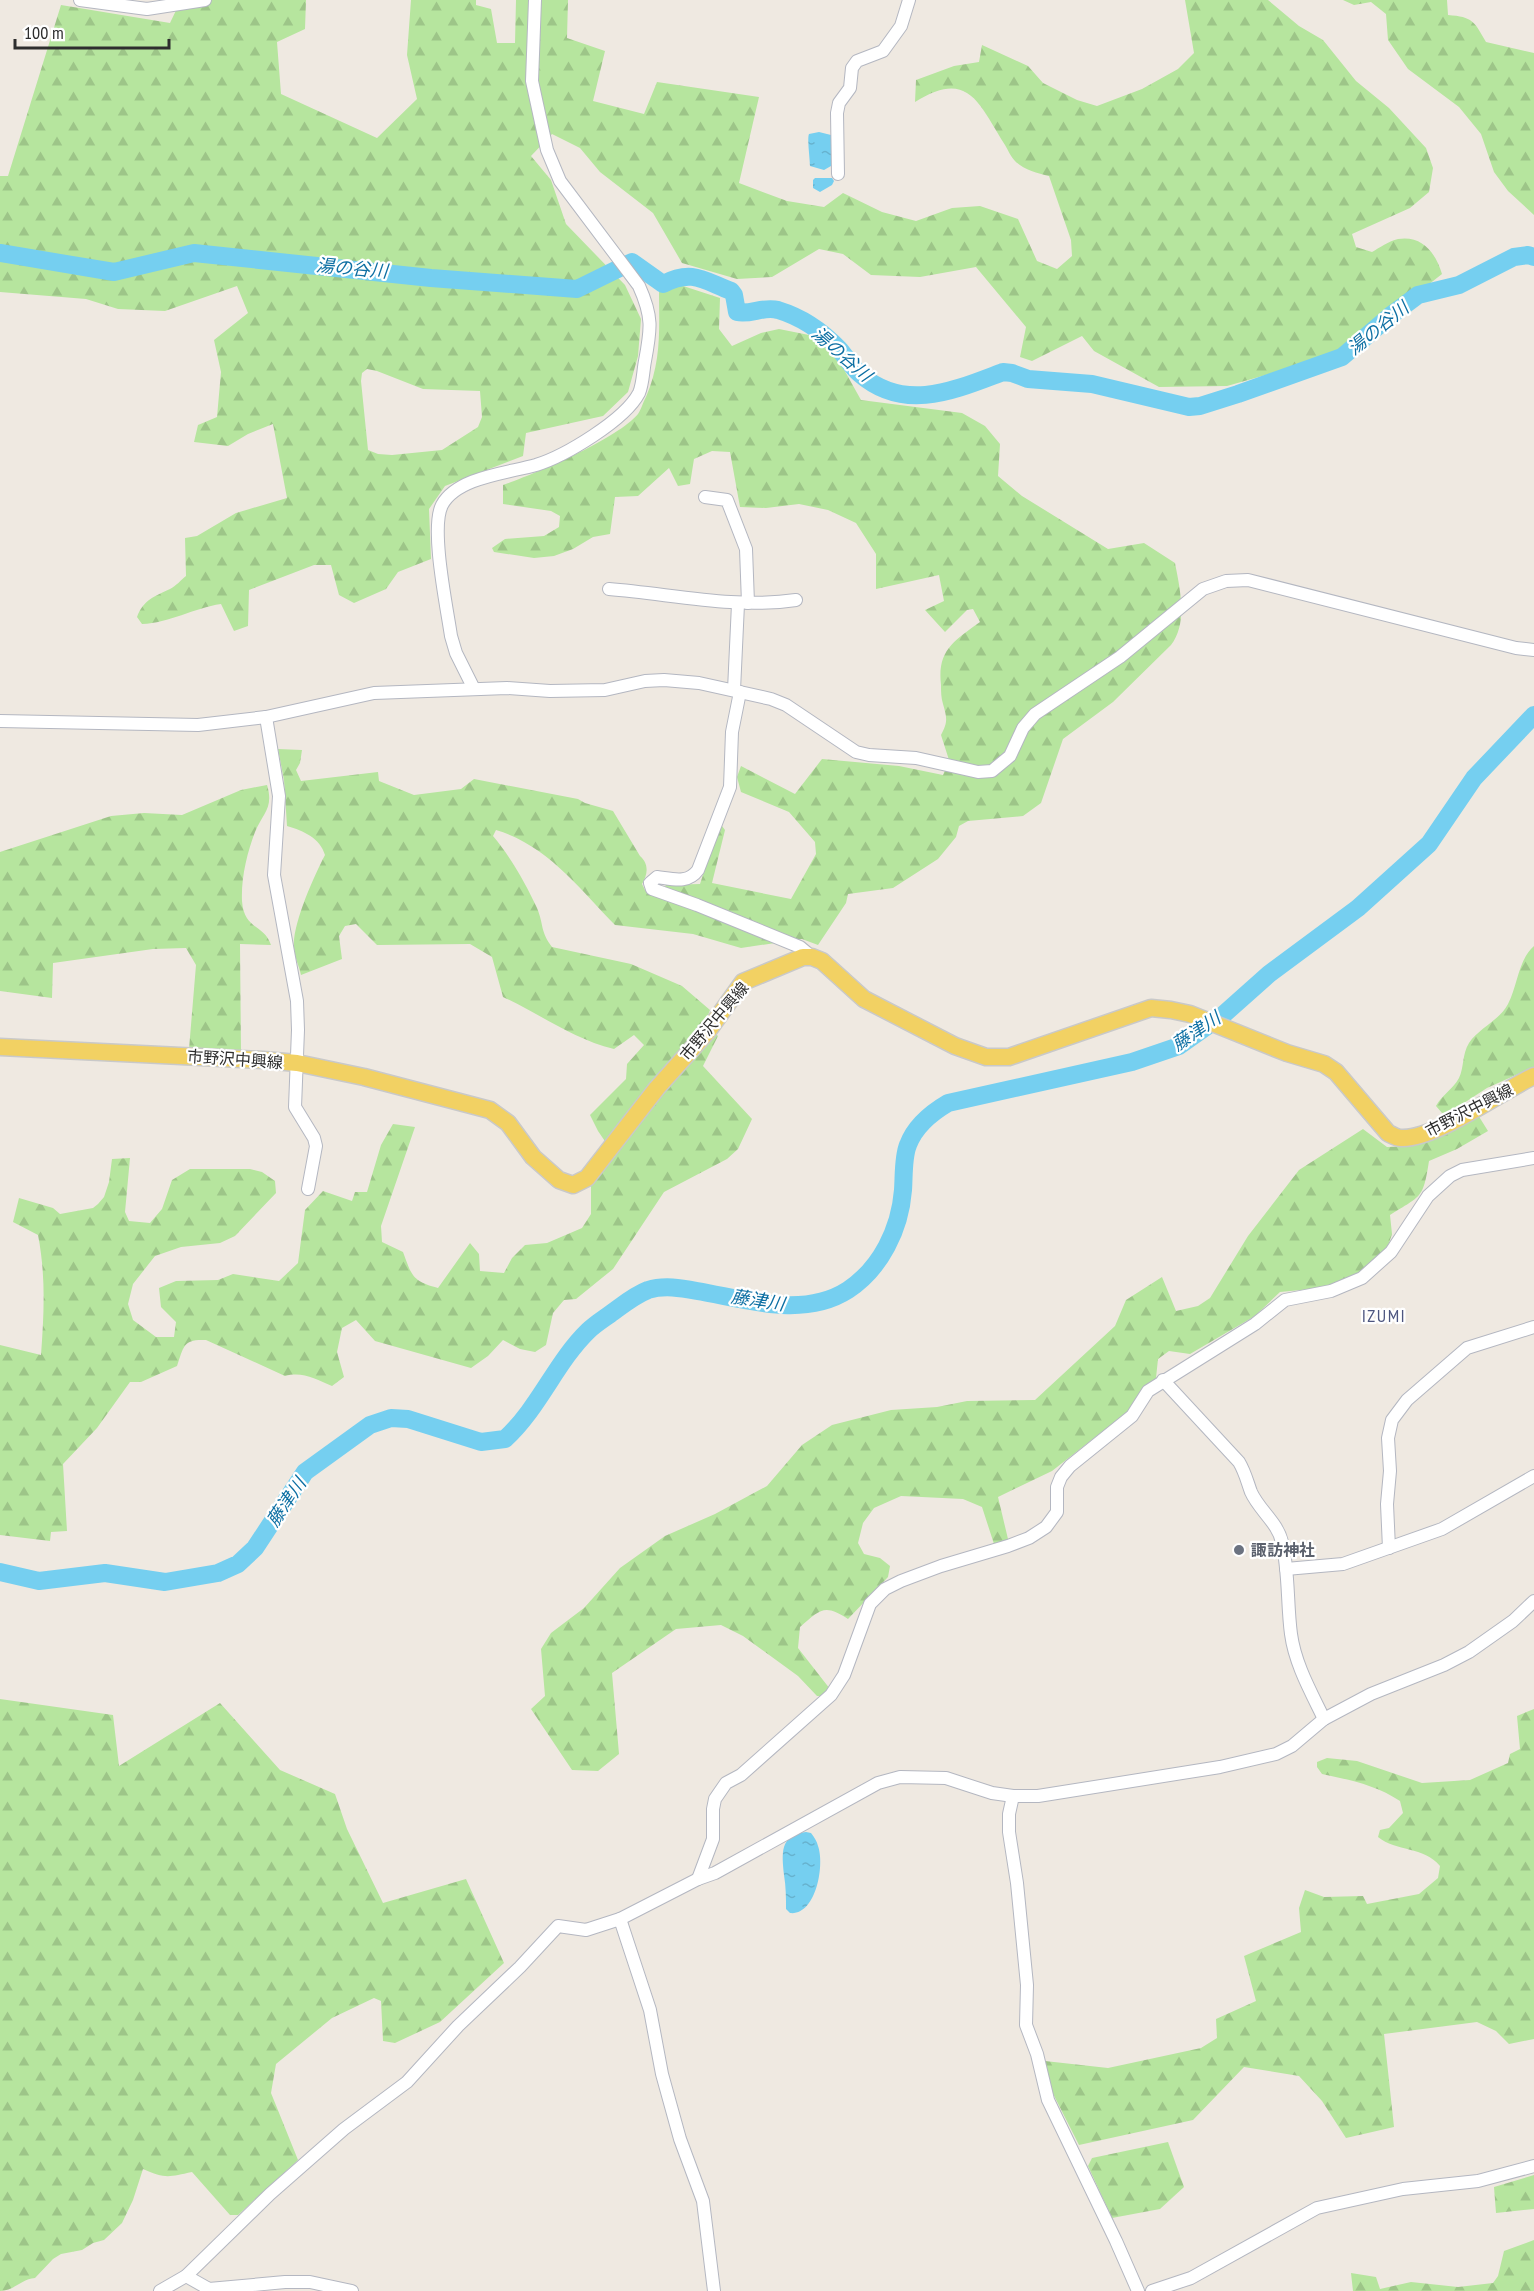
<svg xmlns="http://www.w3.org/2000/svg" width="1534" height="2291" viewBox="0 0 1534 2291" font-family="'PT Sans Narrow','Noto Sans JP',sans-serif">
<defs>
<pattern id="forest-firs" width="22" height="20" patternUnits="userSpaceOnUse" patternTransform="scale(1.5)"><rect width="22" height="20" fill="#b6e59e"/><path d="M5 1l3.5 6h-7zM16 11l3.5 6h-7z" fill="#9dc588"/></pattern>
<pattern id="water-ripples" width="26" height="14" patternUnits="userSpaceOnUse" patternTransform="scale(1.5)"><rect width="26" height="14" fill="#75cff0"/><path d="M2 4q2-2 4 0t4 0M15 11q2-2 4 0t4 0" fill="none" stroke="#66b2ce"/></pattern>
</defs>
<rect width="100%" height="100%" fill="#efe9e1"/>
<g fill="url(#forest-firs)" fill-rule="evenodd">
<path d="M181,0H306L305,29L277,42L281,94L377,138L417,99L407,55L411,0H476V5L491,9L497,43H515L516,0H568L567,38L605,51L593,101L644,114L657,82L759,97L739,183L787,201L824,207L843,193L882,212L916,221L952,208L980,206L1018,219L1037,261L1057,269L1072,256L1071,240L1049,176C1037,173 1024,170 1015,161C1011,157 1008,150 1005,145C979,104 969,68 915,102L916,80L954,66L979,62L982,45L1028,66L1043,83L1077,100L1097,106L1142,89L1178,69L1194,53L1185,0H1268L1299,26L1323,40L1356,81L1389,108L1426,148L1433,168L1429,192L1410,208L1352,234L1356,247L1372,252C1379,248 1389,241 1398,239C1423,235 1436,254 1442,274L1340,354L1227,386L1159,387L1094,351L1082,336L1032,361L1020,357L1026,327L976,267L920,277L871,275L843,254L819,249L772,277L737,279L682,263L653,213L600,172L580,148L552,134L531,156L551,180L566,224L625,285L641,319L638,356L628,392L603,416L526,433L523,456L445,486L429,509L431,559L398,572L386,589L354,603L339,595L331,565H314L249,590L248,626L234,631L221,604C194,608 169,623 142,624L137,617C143,600 155,596 170,589C176,586 181,580 186,576L185,538L197,536L236,513L287,498L273,424L248,434L228,446L194,442L198,425L217,417L221,372L214,340L248,313L237,286L165,311L118,309L86,299L0,292V176H8L61,5L170,23ZM367,369L377,371L423,389L480,391L482,417L478,427L442,450L392,455L378,454L368,450L361,381L362,373Z"/>
<path d="M1343,0H1447L1448,15C1473,17 1474,21 1486,42L1534,53V215L1508,191L1494,172L1481,134L1459,107L1408,69L1388,40L1386,14L1371,2L1354,5Z"/>
<path d="M677,284L720,298L719,329L732,346L761,333L779,329L819,337L842,366L861,400L962,413L985,426L1000,444L998,476L1022,496L1108,549L1144,543L1175,563C1180,589 1188,623 1171,645L1113,702L1063,739L1041,803L1023,816L968,821L959,826L956,837L938,859L893,888L848,894L846,903L818,945L802,939L741,948L693,934L615,925C580,889 547,845 496,830L493,836C510,856 526,884 537,908C544,925 540,931 552,947L631,964L682,986L710,1010L705,1023L718,1036L703,1066L752,1119L738,1149L727,1159L664,1192L613,1269L576,1299L564,1300L553,1313L546,1345L535,1352L520,1349L503,1340L488,1356L471,1368L375,1341L356,1320L342,1328L337,1352L344,1377L332,1386C316,1379 302,1371 285,1376L206,1340C183,1339 184,1346 177,1366L141,1382H130L97,1428L63,1464L67,1531L51,1532L50,1541L0,1535V1345L41,1355C44,1314 46,1276 38,1235L13,1222L19,1198L53,1208L60,1214L93,1208L98,1204L104,1197L109,1182L112,1159L130,1158L125,1212L129,1221L150,1223L162,1209L172,1180L190,1169H250L262,1172L275,1181L276,1193L235,1236L220,1243L181,1247L155,1256L133,1284L128,1304L133,1320L156,1337H174L176,1322L161,1307L159,1288L176,1281L218,1280L233,1274L279,1281L298,1263L305,1210L323,1191L352,1201L355,1192H367L381,1145L393,1124L415,1127L381,1226L382,1242L403,1252C412,1276 412,1281 438,1288L470,1243L479,1254L480,1271L504,1273L512,1258L525,1245L547,1243L582,1228L591,1214V1184L615,1156L598,1131L590,1115L626,1079L627,1064L644,1045L634,1035L614,1049C573,1039 542,1015 503,997L492,957L470,944L377,945L356,924L345,926L339,936L342,959L301,975C299,966 294,956 294,947C292,925 314,876 325,855C320,838 304,831 287,826L284,780L278,749L302,750L300,763L296,770L301,781L378,772L379,781L414,795L461,789L474,779L578,799L585,803L613,811L640,856C649,864 648,874 642,884L645,890L659,897L666,885L700,884L718,829L722,826L725,830L712,883L791,899L816,854L815,842L789,812L741,792L737,777L741,766L795,794L822,759L899,766L943,775L949,760L941,735C948,722 947,718 943,704C941,698 941,691 941,685C937,650 954,641 980,622L973,609L967,610L945,632L925,610L944,601L939,575L876,589V554L856,523L828,510L799,504L766,508L740,507L730,452L712,451L694,459L690,484L678,486L669,468L638,496L615,497L610,534L593,537L573,549L554,556L534,558L494,552L492,548L505,539L544,536L559,527L560,516L551,511L503,504V485C535,474 617,439 638,414C641,410 643,402 646,397C662,360 659,328 659,288Z"/>
<path d="M267,785C274,808 263,813 255,832C247,853 241,878 242,901C244,930 264,924 271,945L240,944L241,1053L189,1049L196,965L186,948L153,949L53,963L52,998L0,991V852L111,816L144,813L182,815L241,790Z"/>
<path d="M1534,946V1067L1487,1088L1450,1112L1442,1113L1436,1106C1442,1095 1453,1089 1459,1078C1464,1068 1462,1054 1469,1043C1479,1028 1500,1020 1508,1004C1518,985 1518,960 1534,946Z"/>
<path d="M1478,1115L1488,1131L1457,1149L1429,1161C1423,1199 1422,1195 1390,1215L1392,1234L1388,1246L1378,1261L1354,1277L1332,1287L1280,1292L1255,1316L1190,1354L1169,1351L1158,1359L1156,1378L1126,1413L1052,1471L998,1497L1008,1539L1003,1543L994,1544L982,1507L963,1499L901,1496L874,1508L863,1523L858,1543L864,1554L880,1558L890,1566L888,1577L848,1619C824,1603 820,1610 800,1627L798,1648L830,1689L823,1696H817L798,1676L743,1636L721,1625L676,1629L612,1673L619,1754L598,1771L572,1770L531,1709L545,1696L541,1649L551,1633L584,1608L620,1568L665,1536L715,1514L767,1486L802,1445L832,1425L891,1410L937,1407L967,1401L1035,1400L1115,1326L1126,1300L1162,1277L1176,1311L1198,1306L1210,1298L1248,1236L1299,1170L1363,1129L1387,1147L1410,1146Z"/>
<path d="M0,1699L113,1715L119,1766L220,1703L280,1770L335,1794L347,1829L383,1903L466,1879L504,1963L440,2022L395,2043L383,2041L381,2001L374,1998L332,2018L276,2064L271,2093L298,2160L238,2215H230L192,2172C169,2177 165,2179 143,2169L133,2200L122,2223L104,2240L93,2243L82,2250L61,2254L53,2259L35,2278C21,2279 14,2291 0,2291Z"/>
<path d="M1534,1709V2039L1509,2044L1496,2031L1477,2022L1384,2034L1394,2127L1346,2138L1322,2101L1299,2076L1244,2067L1193,2120L1079,2145L1041,2070L1045,2061L1108,2068L1201,2048L1217,2038L1216,2019L1256,2001L1244,1956L1301,1932L1299,1908L1305,1890L1324,1897L1363,1896L1367,1904L1419,1894L1438,1878L1440,1866C1424,1846 1396,1852 1378,1837L1380,1830L1389,1828L1403,1813L1400,1801C1376,1785 1350,1780 1322,1774L1317,1767V1762L1327,1758L1357,1761L1422,1783L1470,1780L1508,1763L1510,1754L1520,1749L1517,1716Z"/>
<polygon points="1168,2142 1184,2187 1160,2209 1112,2218 1088,2166 1092,2158"/>
<polygon points="1534,2175 1534,2209 1496,2213 1494,2187"/>
<polygon points="1534,2240 1534,2291 1353,2291 1351,2273 1376,2277 1380,2289 1411,2282 1458,2287 1493,2283 1498,2276 1504,2251"/>
</g>
<g fill="url(#water-ripples)">
<path d="M819,132L831,135L833,158L831,166L824,170L810,166C810,159 807,138 809,134Z"/>
<polygon points="815,178 832,178 834,181 832,185 820,192 813,188 813,180"/>
<path d="M806,1832L811,1833C814,1837 817,1841 818,1846C825,1865 816,1916 790,1913L786,1909C786,1898 786,1887 784,1875C782,1854 779,1835 806,1832Z"/>
</g>
<g fill="none" stroke-linecap="round" stroke-linejoin="round">
<g stroke="#75cff0" stroke-width="18">
<path d="M0,253L114,272L194,253L431,278L577,289L632,262L663,284C692,269 703,280 731,291L734,295L737,312C751,315 763,306 778,310C801,317 823,332 839,349C846,357 852,367 860,374C905,413 955,390 1003,372L1012,373L1028,379L1092,384L1189,407L1200,406L1238,394L1342,357L1390,316L1418,295L1459,285L1514,257L1528,255L1534,257"/>
<path d="M0,1572L39,1581L105,1573L165,1582L218,1573L238,1564L255,1548L305,1472L370,1425L391,1418L408,1419L481,1442L505,1439C539,1408 556,1362 588,1331C595,1324 605,1318 613,1312C624,1304 635,1295 648,1290C664,1285 681,1288 697,1291C745,1299 803,1319 848,1290C881,1268 900,1229 903,1190C904,1176 903,1157 908,1145C915,1126 931,1113 948,1103L1132,1062L1179,1046L1223,1015L1269,974L1358,908L1429,844L1474,778L1534,715"/>
</g>
<g stroke="#b4b7c1" stroke-width="14">
<g id="minor">
<polyline points="80,0 147,9 205,0"/>
<polyline points="838,174 837,113 839,103 850,88 852,68 857,61 883,51 901,26 909,0"/>
<polyline points="705,497 727,500 746,549 748,603"/>
<path d="M609,589C672,594 734,609 796,600"/>
<path d="M474,689L456,653L451,636C447,608 430,528 442,505C457,477 508,473 536,465C565,456 625,420 639,393C643,384 643,371 645,361C651,329 653,317 639,286L560,181L547,150L532,81L535,0"/>
<polyline points="734,690 738,604"/>
<path d="M740,692L732,732L730,787L698,870C688,884 673,879 657,877L650,883L652,889L697,905L800,947L812,957"/>
<polyline points="266,717 279,796 274,875 297,1001 298,1030 295,1107 314,1138 316,1146 308,1189"/>
<polyline points="0,721 198,725 266,717 374,693 507,688 550,691 605,690 645,681 664,680 699,683 771,699 786,705 856,752 869,755 916,758 978,772 992,771 1010,756 1023,728 1035,714 1120,657 1203,589 1226,581 1248,580 1516,648 1534,650"/>
<path d="M1163,1380L1239,1462C1245,1472 1247,1481 1251,1492C1259,1510 1278,1523 1282,1542C1289,1570 1287,1605 1291,1634C1295,1664 1311,1692 1324,1719"/>
<polyline points="1389,1548 1387,1504 1390,1471 1388,1438 1392,1420 1407,1400 1467,1348 1534,1327"/>
<polyline points="1286,1569 1343,1564 1442,1529 1534,1476"/>
<polyline points="1013,1796 1009,1814 1009,1832 1017,1883 1027,1985 1026,2025 1037,2054 1048,2100 1116,2241 1138,2291"/>
<polyline points="698,1879 713,1839 713,1809 715,1799 726,1783 741,1775 831,1695 844,1675 870,1604 885,1589 901,1581 941,1566 1008,1546 1029,1538 1046,1527 1057,1512 1057,1487 1061,1477 1070,1466 1132,1416 1148,1391 1255,1324 1285,1300 1331,1291 1362,1278 1391,1252 1428,1196 1450,1176 1462,1170 1534,1158"/>
<polyline points="620,1919 650,2010 662,2074 680,2139 703,2201 714,2291"/>
<polyline points="186,2276 209,2289 285,2282 310,2282 352,2291"/>
<polyline points="160,2291 186,2276 270,2194 344,2129 407,2082 458,2026 520,1967 558,1926 586,1930 620,1919 698,1879 715,1873 878,1783 900,1777 946,1778 992,1793 1013,1796 1038,1796 1220,1767 1276,1754 1292,1746 1324,1719 1371,1694 1444,1665 1469,1652 1513,1621 1534,1601"/>
<polyline points="1152,2291 1191,2278 1317,2208 1403,2189 1478,2181 1534,2166"/>
</g>
</g>
<g stroke="#c9c9c9" stroke-width="19">
<path id="major" d="M0,1047L263,1060L297,1063L364,1077L490,1110L508,1123L533,1157L559,1180L573,1185L587,1178L657,1088L708,1031L743,982L803,957H812L822,961L864,999L955,1046L986,1057H1009L1151,1008L1171,1010L1190,1014L1287,1053L1324,1064L1336,1072L1388,1133C1392,1135 1397,1138 1401,1138C1434,1140 1502,1091 1534,1076"/>
</g>
<use href="#minor" stroke="#fff" stroke-width="12"/>
<use href="#major" stroke="#f2d163" stroke-width="16"/>
</g>
<circle fill="#6b7280" stroke="#fff" stroke-width="2" cx="1239" cy="1550" r="6"/>
<g text-anchor="middle" dominant-baseline="central" stroke-width="4.5" stroke-linejoin="round" paint-order="stroke">
<g font-size="16" fill="#2e2e2e" stroke="#fff">
<text transform="translate(714 1021) rotate(-50)">市野沢中興線</text>
<text transform="translate(235 1059) rotate(4)">市野沢中興線</text>
<text transform="translate(1469 1110) rotate(-27)">市野沢中興線</text>
</g>
<g font-size="16" font-weight="bold" fill="#5b616d" stroke="#fff" text-anchor="start">
<text x="1251" y="1550">諏訪神社</text>
</g>
<g font-size="18" font-style="italic" fill="#0d6fa3" stroke="#fff">
<text transform="translate(352 268) rotate(5)">湯の谷川</text>
<text transform="translate(1378 328) rotate(-39)">湯の谷川</text>
<text transform="translate(842 354) rotate(41)">湯の谷川</text>
<text transform="translate(1196 1031) rotate(-34)">藤津川</text>
<text transform="translate(758 1300) rotate(9)">藤津川</text>
<text transform="translate(286 1502) rotate(-56)">藤津川</text>
</g>
<g font-size="18" letter-spacing="1.5" fill="#4d5680" stroke="#fff">
<text x="1384" y="1315">IZUMI</text>
</g>
</g>
<path d="M15 39v9h154v-9" fill="none" stroke="#2e2e2e" stroke-width="3"/>
<text x="24" y="39" font-size="18" fill="#2e2e2e" stroke="#ffffff" stroke-width="4.5" paint-order="stroke">100 m</text>
</svg>
